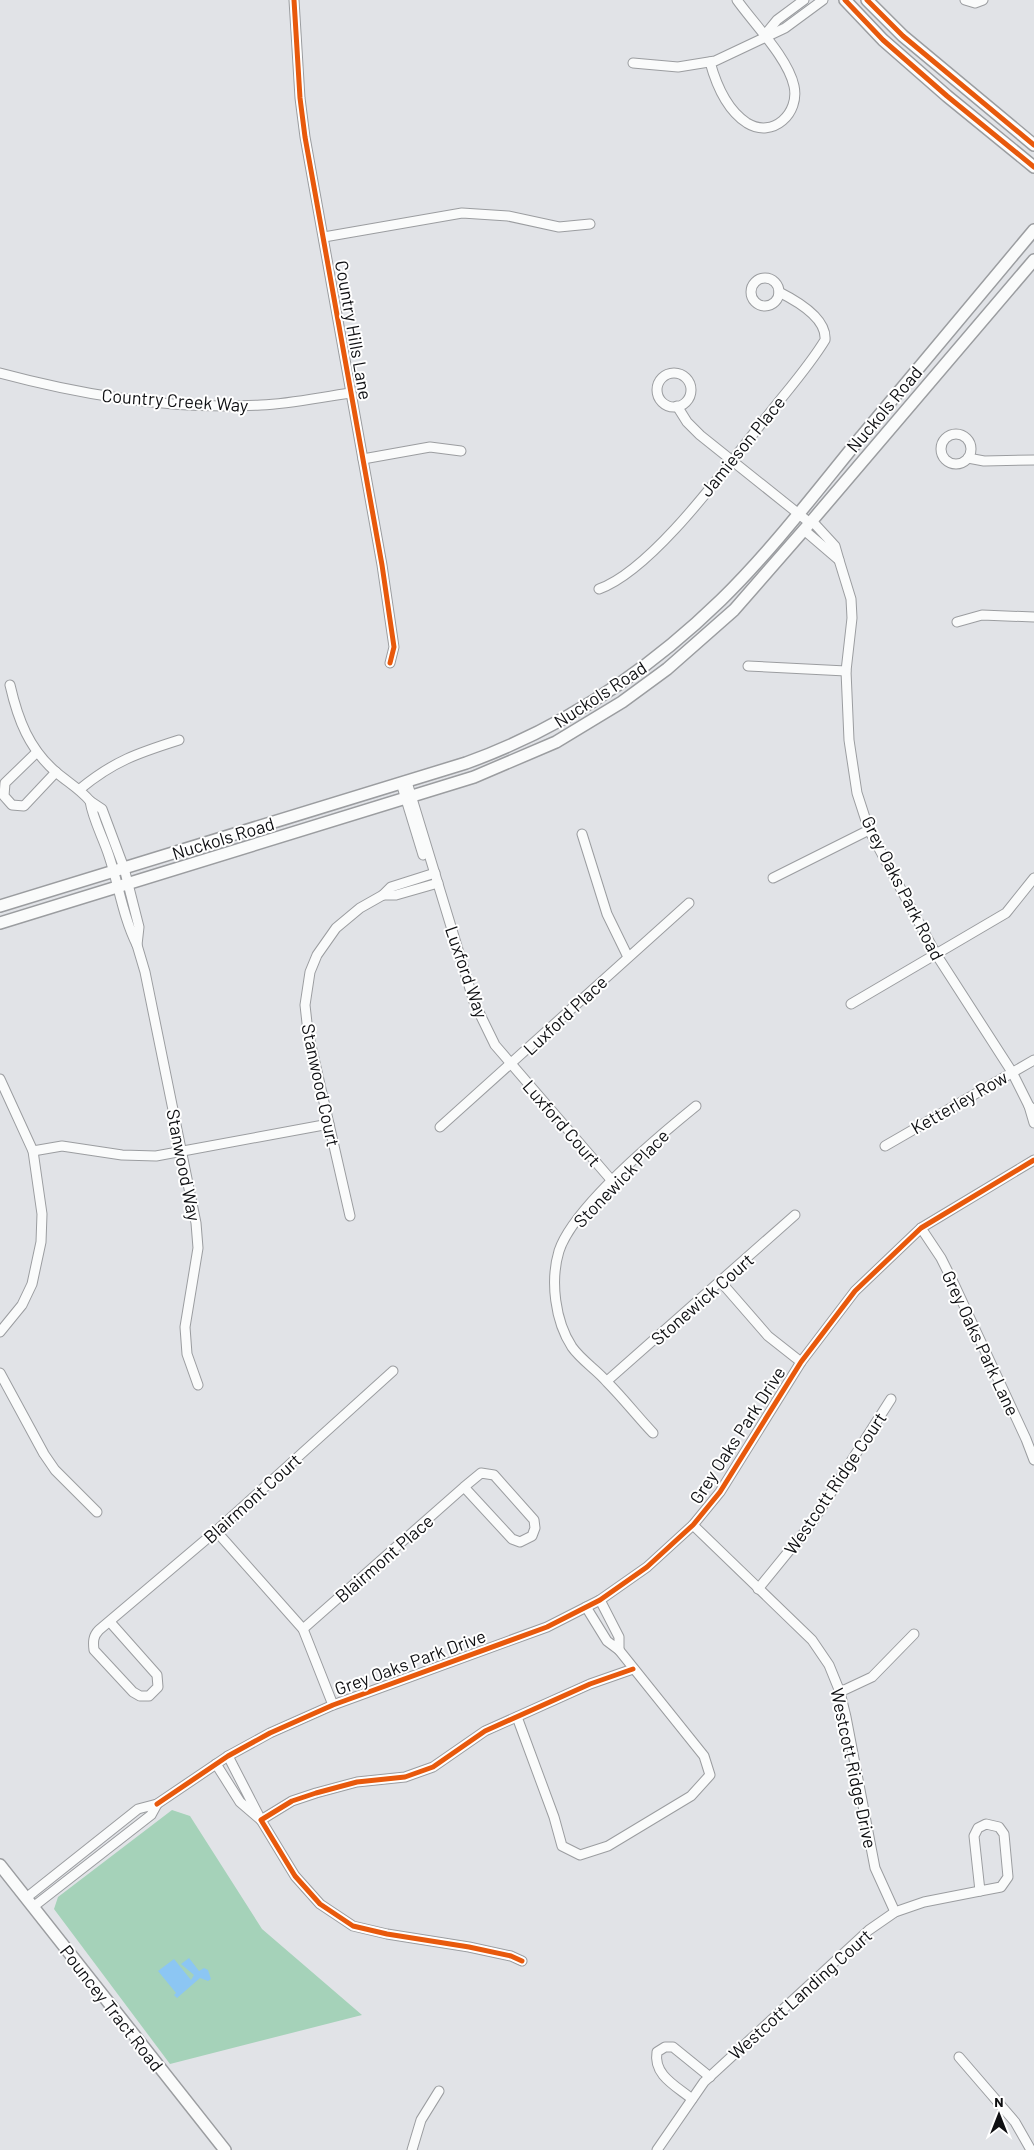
<svg xmlns="http://www.w3.org/2000/svg" width="1034" height="2150" viewBox="0 0 1034 2150" font-family="Barlow,sans-serif">
<rect width="100%" height="100%" fill="#e1e3e7"/>
<polygon fill="#a5d2b9" points="172,1810 190,1816 262,1929 362,2015 170,2064 54,1909 58,1897"/>
<polygon fill="#8cc6f3" points="189,1958 199,1971 204,1968 208,1970 211,1979 208,1981 200,1978 177,1998 174,1995 176,1993 158,1971 174,1959 191,1980 194,1975 181,1964"/>
<g fill="none" stroke-linecap="round" stroke-linejoin="round">
<g stroke="#9b9da0" stroke-width="11">
<g id="street">
<polyline points="294,0 300,98 305,137 382,565 394,647 390,663"/>
<polyline points="965,0 975,3 983,0"/>
<polyline points="764,36 777,20 804,0"/>
<path d="M710,62C716,84 727,110 747,123C773,139 800,113 794,86C788,58 754,24 737,0"/>
<polyline points="633,63 678,67 715,61 785,28 823,0"/>
<polyline points="324,237 462,213 508,216 559,227 590,224"/>
<circle cx="765" cy="292" r="14"/>
<path d="M0,373C82,395 175,410 261,405C291,404 321,397 351,393"/>
<circle cx="674" cy="390" r="17"/>
<polyline points="677,406 687,422 700,435 810,523"/>
<circle cx="956" cy="449" r="15"/>
<polyline points="968,458 984,461 1034,460"/>
<polyline points="363,459 430,447 461,451"/>
<polyline points="804,530 839,560 835,546 812,521"/>
<polyline points="839,560 851,599 852,618 846,671 849,740 857,793 869,830 936,954 1012,1072 1029,1106"/>
<path d="M599,589C653,570 728,465 765,419C785,393 808,368 825,340C827,318 797,301 779,292"/>
<polyline points="957,622 982,615 1034,617"/>
<polyline points="748,666 846,671"/>
<path d="M10,685C18,720 29,749 57,773C69,783 80,789 90,801"/>
<polyline points="37,752 5,783 4,796 12,805 24,806 56,772"/>
<polyline points="407,782 474,1002 495,1045 613,1182"/>
<polyline points="401,783 423,855"/>
<path d="M80,789C114,761 138,753 179,740"/>
<path d="M90,801L102,809L124,868L139,927L137,945C123,917 119,886 109,856C103,837 93,820 90,801Z"/>
<polyline points="582,834 607,914 628,957"/>
<polyline points="773,878 869,830"/>
<polyline points="383,895 396,895 438,883"/>
<polyline points="137,945 145,972 196,1223 198,1248 185,1327 187,1354 198,1385"/>
<polyline points="851,1004 1006,913 1034,878"/>
<polyline points="0,1079 33,1151 42,1214 41,1242 32,1284 22,1305 0,1332"/>
<polyline points="1034,1110 1029,1106 1034,1123"/>
<polyline points="440,1127 689,903"/>
<polyline points="885,1146 1034,1060"/>
<polyline points="33,1151 62,1146 122,1155 156,1156 329,1124"/>
<polyline points="350,1216 308,1032 305,1005 310,972 317,955 336,928 360,908 383,895 391,887 435,873"/>
<polyline points="921,1228 941,1258 954,1284 1026,1439 1034,1460"/>
<polyline points="721,1282 768,1336 801,1362"/>
<polyline points="0,1373 44,1454 55,1470 97,1512"/>
<polyline points="607,1381 795,1215"/>
<path d="M653,1433C637,1416 623,1398 607,1382C597,1370 581,1360 572,1347C555,1321 550,1281 559,1251C573,1208 659,1136 696,1106"/>
<polyline points="693,1525 812,1640 829,1665 840,1692 846,1717 875,1868 895,1912"/>
<polyline points="216,1531 303,1629 333,1705"/>
<polyline points="758,1589 811,1524 891,1399"/>
<polyline points="586,1607 607,1641 619,1650 619,1637 600,1600"/>
<path d="M110,1622L157,1675L158,1687L149,1696H140L133,1692L94,1650C93,1642 93,1636 99,1630L216,1531L393,1371"/>
<polyline points="303,1629 464,1487 512,1539 520,1542 532,1536 535,1528 534,1520 494,1475 481,1473 464,1487"/>
<polyline points="840,1692 872,1677 914,1634"/>
<polyline points="517,1717 554,1817 562,1846 580,1855 608,1846 691,1796 710,1775 704,1756 619,1650"/>
<polyline points="216,1764 240,1802 261,1820 228,1756"/>
<polygon points="986,1824 999,1827 1004,1834 1008,1877 1001,1887 980,1891 974,1836 978,1828"/>
<polyline points="26,1898 138,1809 157,1804 228,1756 270,1733 333,1705 547,1627 600,1600 647,1567 693,1525 720,1492 801,1362 855,1291 921,1228 1034,1160"/>
<polyline points="33,1907 151,1815 157,1804"/>
<polyline points="522,1961 511,1956 469,1947 387,1934 353,1926 320,1904 295,1876 261,1820 292,1801 316,1793 357,1782 405,1777 433,1767 485,1731 590,1684 633,1669"/>
<polyline points="959,2057 1015,2122 1031,2150"/>
<path d="M692,2099C676,2086 653,2075 657,2052L665,2047H673L710,2077"/>
<polyline points="412,2150 421,2120 439,2091"/>
<polyline points="657,2150 704,2082 869,1930 895,1912 924,1902 980,1891"/>
</g>
</g>
<g stroke="#9b9da0" stroke-width="14">
<g id="secondary">
<polyline points="845,0 883,40 947,96 1034,167"/>
<polyline points="867,0 903,36 1034,145"/>
<path d="M0,906L466,763C563,728 647,672 721,600C772,550 816,492 861,437C919,368 977,299 1034,230"/>
<polyline points="0,923 474,777 556,742 622,702 667,669 734,610 810,523 1034,260"/>
<polyline points="0,1865 225,2150"/>
</g>
</g>
<use href="#street" stroke="#fafbfb" stroke-width="9"/>
<use href="#secondary" stroke="#fafbfb" stroke-width="11"/>
<g stroke="#fff" stroke-width="8">
<g id="cycleway">
<polyline points="294,0 300,98 305,137 382,565 394,647 390,663"/>
<polyline points="845,0 883,40 947,96 1034,167"/>
<polyline points="867,0 903,36 1034,145"/>
<polyline points="157,1804 228,1756 270,1733 333,1705 547,1627 600,1600 647,1567 693,1525 720,1492 801,1362 855,1291 921,1228 1034,1160"/>
<polyline points="522,1961 511,1956 469,1947 387,1934 353,1926 320,1904 295,1876 261,1820 292,1801 316,1793 357,1782 405,1777 433,1767 485,1731 590,1684 633,1669"/>
</g>
</g>
<use href="#cycleway" stroke="#e8590c" stroke-width="5"/>
</g>
<g text-anchor="middle" dominant-baseline="central" stroke-width="4" stroke-linejoin="round" paint-order="stroke">
<g font-size="18" fill="#0e0f12" stroke="#fff">
<text transform="translate(354 330) rotate(80)">Country Hills Lane</text>
<text transform="translate(175 400) rotate(4)">Country Creek Way</text>
<text transform="translate(884 409) rotate(-50)">Nuckols Road</text>
<text transform="translate(742 446) rotate(-51)">Jamieson Place</text>
<text transform="translate(600 694) rotate(-33)">Nuckols Road</text>
<text transform="translate(223 838) rotate(-17)">Nuckols Road</text>
<text transform="translate(903 888) rotate(63)">Grey Oaks Park Road</text>
<text transform="translate(467 972) rotate(71)">Luxford Way</text>
<text transform="translate(565 1015) rotate(-43)">Luxford Place</text>
<text transform="translate(321 1085) rotate(78)">Stanwood Court</text>
<text transform="translate(959 1102) rotate(-30)">Ketterley Row</text>
<text transform="translate(562 1123) rotate(49)">Luxford Court</text>
<text transform="translate(184 1165) rotate(79)">Stanwood Way</text>
<text transform="translate(621 1178) rotate(-46)">Stonewick Place</text>
<text transform="translate(702 1299) rotate(-41)">Stonewick Court</text>
<text transform="translate(981 1343) rotate(65)">Grey Oaks Park Lane</text>
<text transform="translate(737 1435) rotate(-57)">Grey Oaks Park Drive</text>
<text transform="translate(835 1483) rotate(-56)">Westcott Ridge Court</text>
<text transform="translate(252 1498) rotate(-42)">Blairmont Court</text>
<text transform="translate(384 1558) rotate(-41)">Blairmont Place</text>
<text transform="translate(410 1662) rotate(-20)">Grey Oaks Park Drive</text>
<text transform="translate(854 1768) rotate(78)">Westcott Ridge Drive</text>
<text transform="translate(800 1994) rotate(-42)">Westcott Landing Court</text>
<text transform="translate(112 2008) rotate(52)">Pouncey Tract Road</text>
</g>
</g>
<g transform="translate(999 2115)" stroke="#ffffff" stroke-width="4" paint-order="stroke">
<path d="M0-4L9 19L0 12L-9 19Z" fill="#0e0f12"/>
<text y="-8" font-size="14" font-weight="bold" text-anchor="middle" fill="#0e0f12">N</text>
</g>
</svg>
